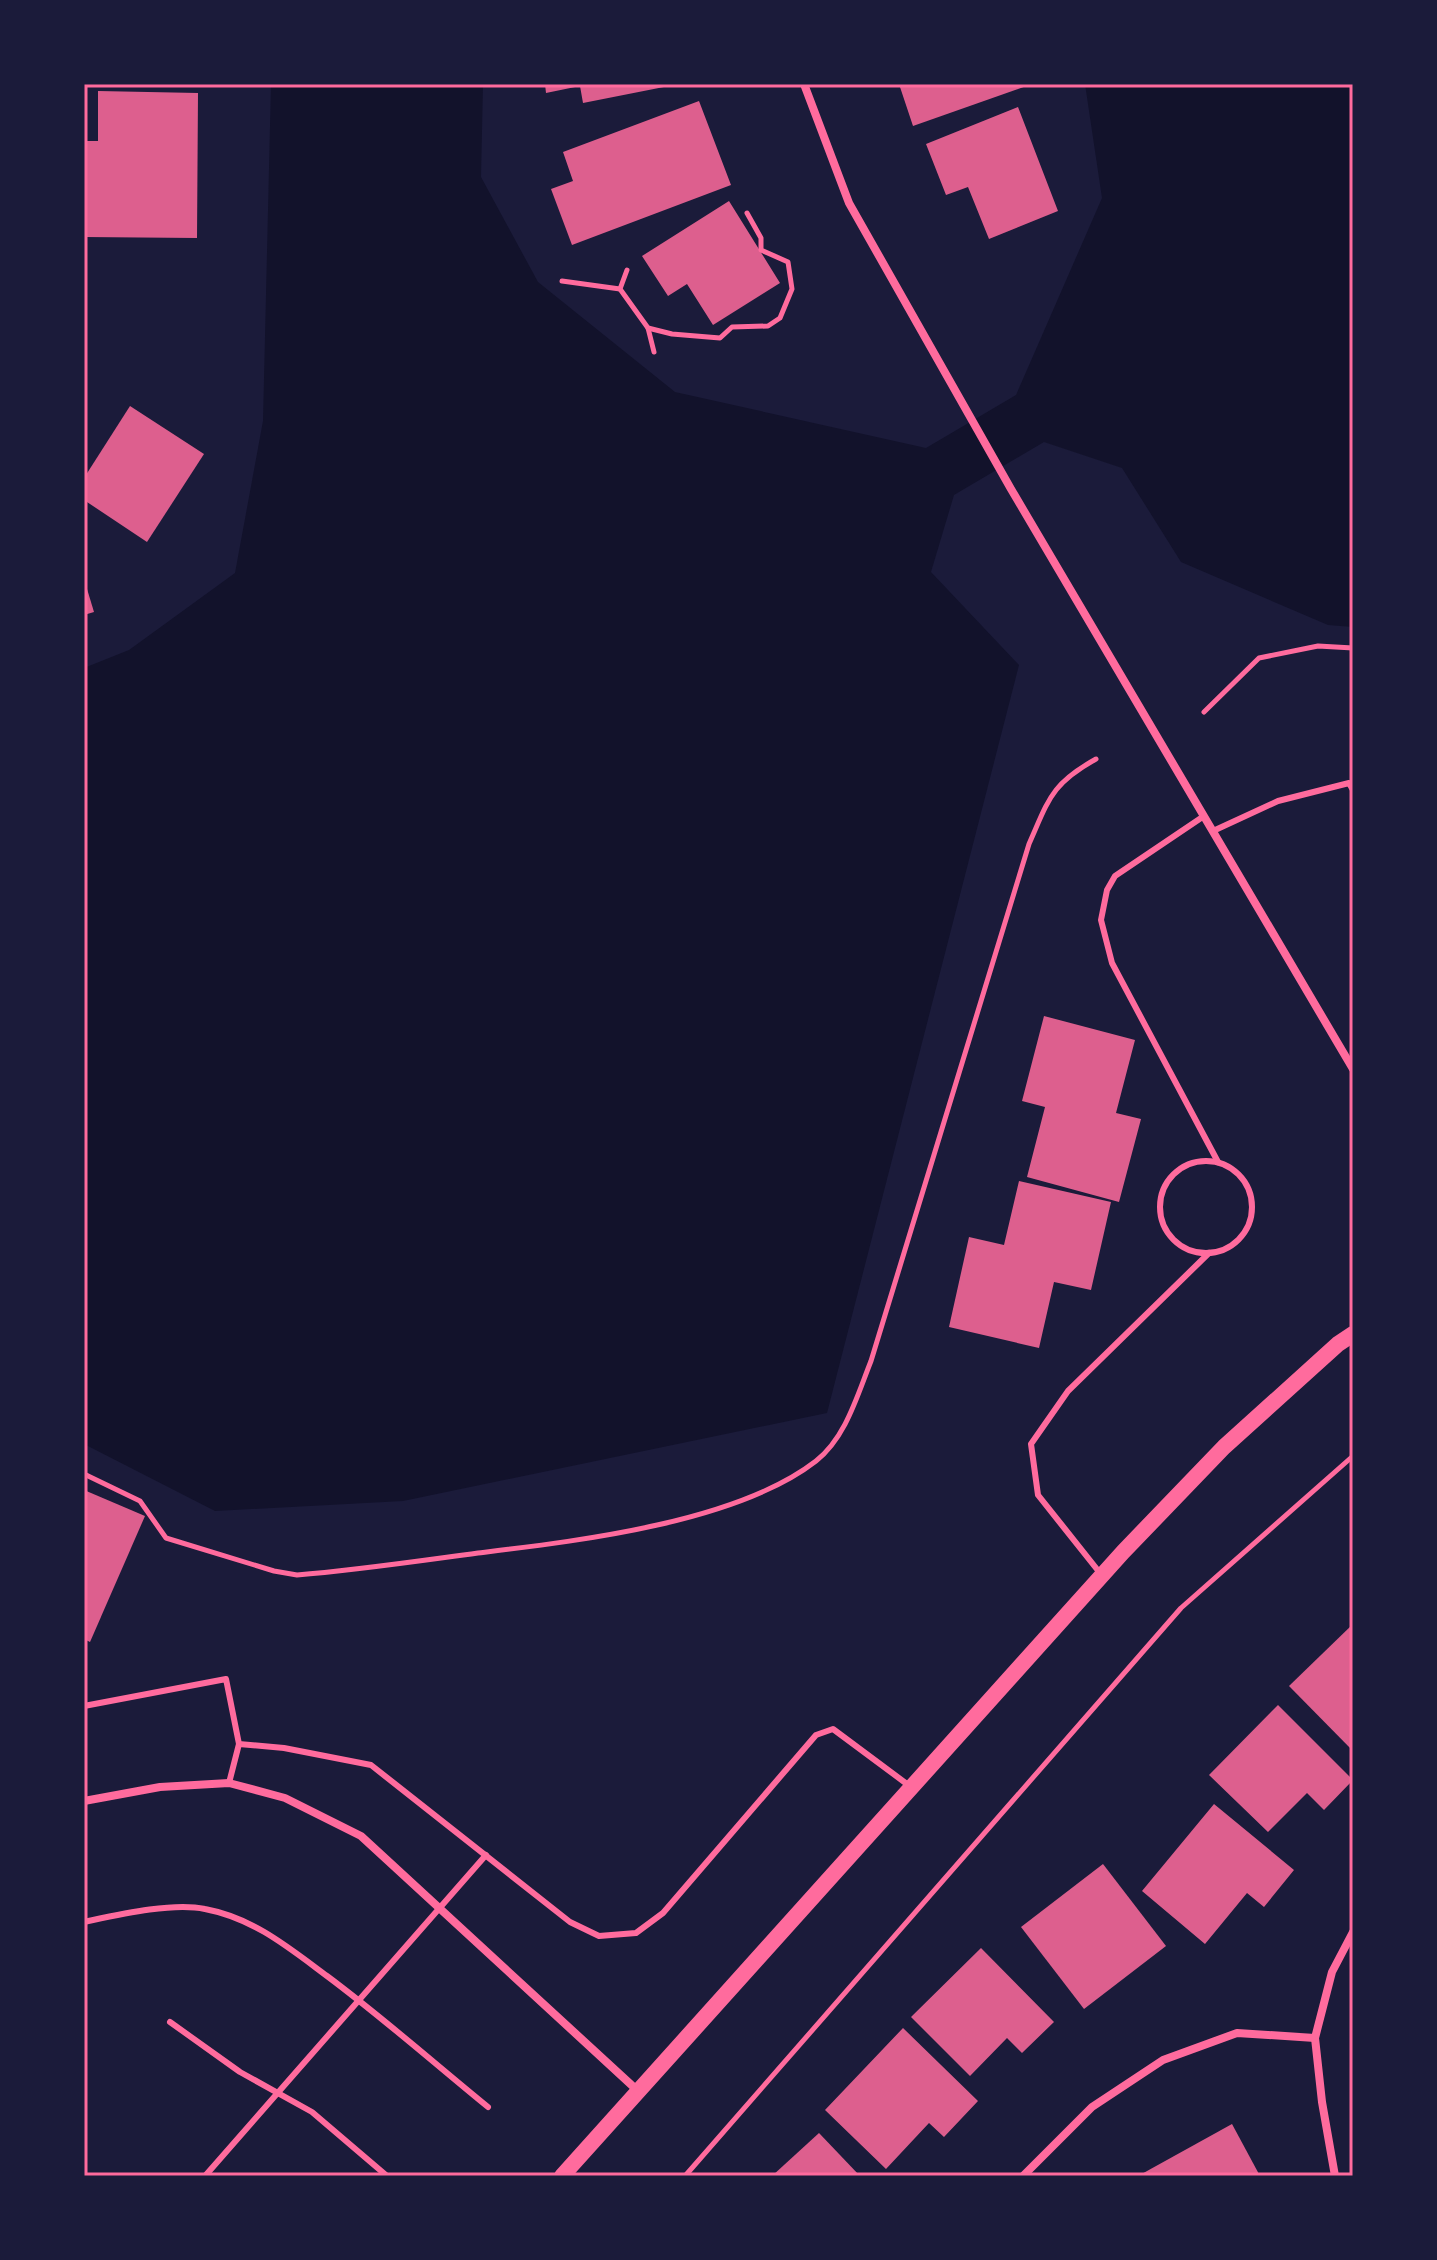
<svg xmlns="http://www.w3.org/2000/svg" width="1437" height="2260" viewBox="0 0 1437 2260" font-family="Overpass,sans-serif">
<rect width="100%" height="100%" fill="#1b1b3a"/>
<polygon fill="#12122b" points="271,84 483,84 481,177 538,282 675,392 926,448 1016,395 1102,198 1085,84 1353,84 1353,627 1328,625 1181,562 1122,468 1044,442 954,495 931,572 1019,665 827,1413 403,1501 215,1511 84,1444 84,668 129,650 235,573 263,421"/>
<g fill="#dd5f8e">
<polygon points="545,84 674,84 674,85 583,103 580,86 546,93"/>
<polygon points="899,84 1032,84 913,126"/>
<polygon points="98,91 198,93 197,238 84,237 84,141 98,141"/>
<polygon points="699,101 731,185 572,245 551,189 573,181 563,152"/>
<polygon points="1018,107 1058,211 989,239 968,187 946,195 926,144"/>
<polygon points="729,201 780,283 713,325 687,284 668,296 642,256"/>
<polygon points="130,406 204,454 147,542 84,500 84,478"/>
<polygon points="84,579 94,612 84,615"/>
<polygon points="1044,1016 1135,1040 1116,1113 1141,1119 1119,1202 1027,1177 1045,1107 1022,1101"/>
<polygon points="1019,1181 1111,1202 1091,1290 1054,1282 1039,1348 949,1327 969,1237 1004,1245"/>
<polygon points="84,1490 145,1516 90,1642 84,1639"/>
<polygon points="1353,1624 1353,1751 1289,1686"/>
<polygon points="1278,1705 1353,1780 1324,1810 1307,1793 1268,1832 1209,1775"/>
<polygon points="1214,1804 1294,1870 1264,1907 1247,1893 1205,1944 1142,1891"/>
<polygon points="1103,1864 1166,1946 1084,2009 1021,1927"/>
<polygon points="981,1948 1054,2022 1022,2053 1007,2038 970,2076 911,2017"/>
<polygon points="903,2028 978,2101 944,2137 929,2123 886,2169 825,2110"/>
<polygon points="1232,2124 1260,2176 1138,2176"/>
<polygon points="819,2133 860,2176 772,2176"/>
</g>
<g fill="none" stroke-linecap="round" stroke-linejoin="round">
<g stroke="#ff6b9d" stroke-width="5">
<polyline points="627,270 620,289 648,328 672,334 720,338 732,327 768,326 780,318 792,289 788,262 761,250 761,238 747,213"/>
<polyline points="562,281 620,289"/>
<polyline points="648,328 654,352"/>
<polyline points="1204,712 1259,658 1318,646 1353,648"/>
<path d="M84,1474L140,1501L166,1538L274,1571L297,1575C358,1570 418,1561 478,1553C577,1541 736,1523 816,1461C846,1437 857,1396 871,1361L1029,844C1049,799 1051,784 1096,759"/>
<polyline points="685,2176 1181,1608 1353,1456"/>
</g>
<g stroke="#ff6b9d" stroke-width="6">
<polyline points="1204,816 1115,876 1107,890 1101,920 1112,963 1218,1162"/>
<polyline points="1213,831 1278,801 1349,783 1353,790"/>
<circle cx="1206" cy="1207" r="46"/>
<polyline points="1100,1573 1038,1495 1031,1444 1068,1391 1209,1253"/>
<polyline points="84,1706 226,1679 239,1744 284,1748 371,1765 570,1922 599,1936 636,1933 663,1913 816,1735 833,1729 911,1787"/>
<polyline points="229,1783 239,1744"/>
<path d="M84,1922C117,1915 172,1902 205,1909C253,1918 288,1947 327,1976C382,2017 434,2063 488,2107"/>
<polyline points="170,2022 240,2072 312,2112 387,2176"/>
<polyline points="205,2176 486,1855"/>
</g>
<g stroke="#ff6b9d" stroke-width="8">
<polyline points="804,84 849,203 1011,489 1353,1069"/>
<polyline points="84,1801 160,1787 229,1783 285,1798 361,1836 638,2091"/>
<polyline points="1023,2176 1092,2107 1163,2060 1237,2033 1315,2038"/>
<polyline points="1335,2176 1322,2102 1315,2038 1332,1972 1353,1932"/>
</g>
<polyline stroke="#ff6b9d" stroke-width="16" points="562,2176 1123,1552 1224,1447 1338,1344 1353,1334"/>
</g>
<rect width="1437" height="2260" fill="none" stroke="#1b1b3a" stroke-width="172"/>
<rect x="86" y="86" width="1265" height="2088" fill="none" stroke="#ff6b9d" stroke-width="3"/>
</svg>
